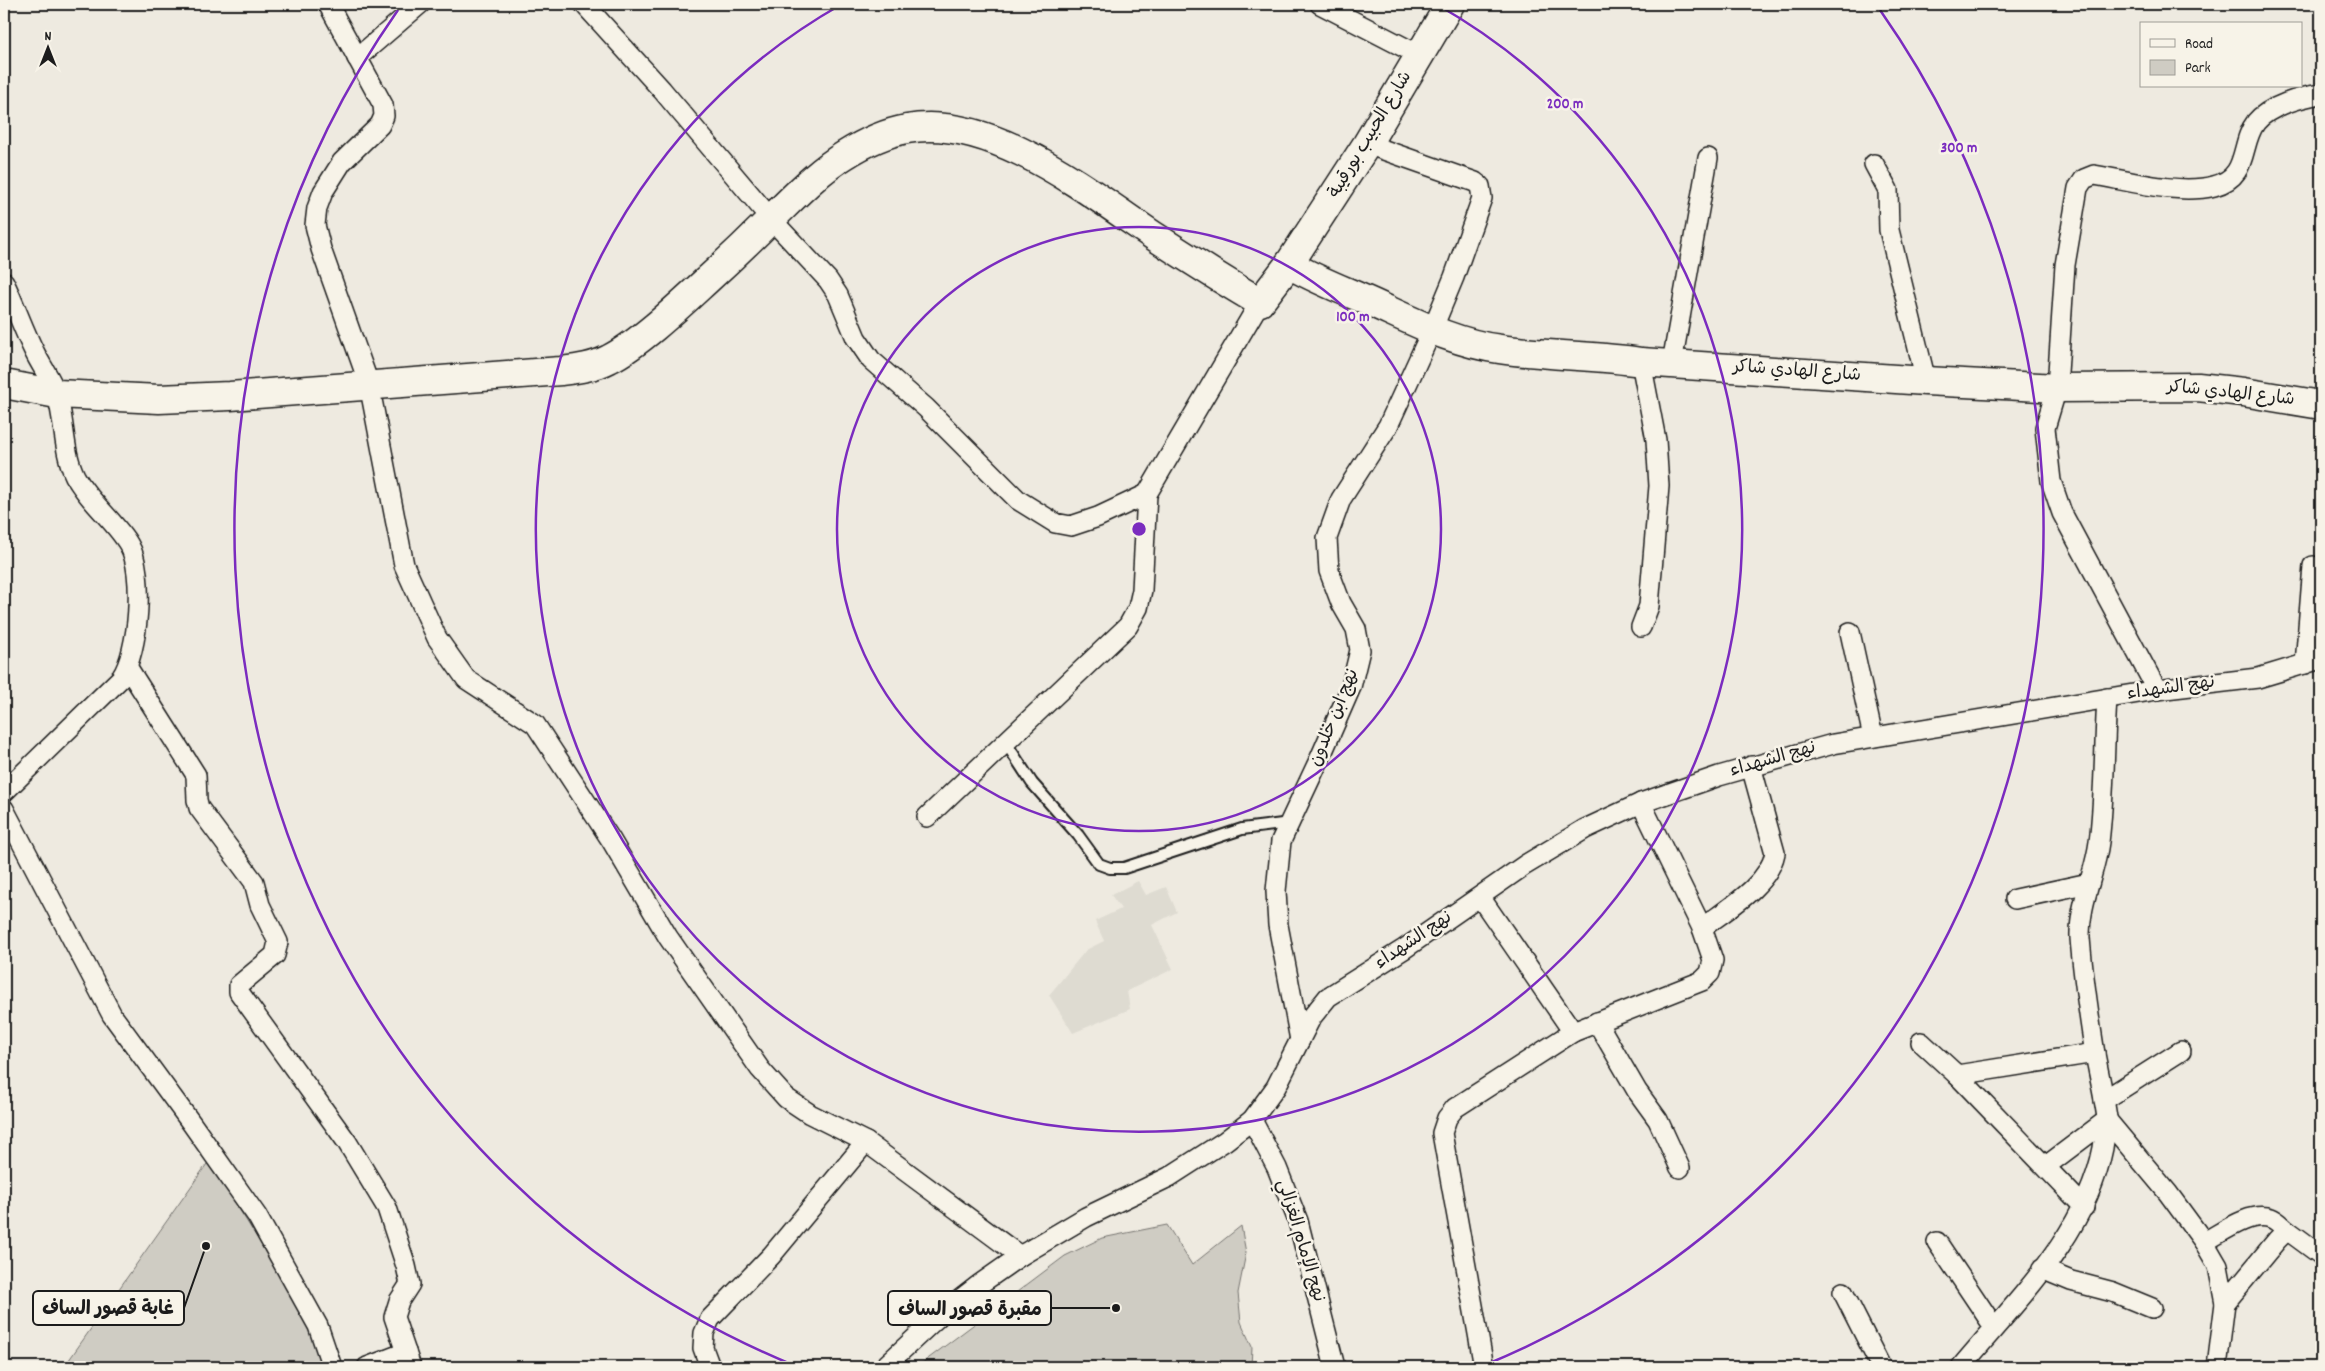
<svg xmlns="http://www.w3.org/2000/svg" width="2325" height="1371" viewBox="0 0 2325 1371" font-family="Dekko,'Playpen Sans Arabic',sans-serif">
<rect width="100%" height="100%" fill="#eeeae0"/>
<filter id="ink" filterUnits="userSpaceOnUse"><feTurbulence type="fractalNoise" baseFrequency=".02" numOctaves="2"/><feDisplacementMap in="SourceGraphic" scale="10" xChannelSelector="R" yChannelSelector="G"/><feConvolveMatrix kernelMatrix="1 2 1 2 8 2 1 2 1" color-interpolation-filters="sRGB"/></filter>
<g filter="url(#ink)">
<polygon fill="#dedbd1" points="1138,881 1146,895 1166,887 1177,912 1152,925 1173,969 1127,991 1130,1009 1073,1033 1049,995 1086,950 1104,941 1095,921 1121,909 1111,895"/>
<g fill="#cfccc3" stroke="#767470">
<polygon points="209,1161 315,1330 328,1367 64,1367"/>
<polygon points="1167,1225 1192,1265 1241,1226 1246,1253 1238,1293 1241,1322 1252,1347 1251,1367 917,1367 1065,1256 1102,1238"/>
</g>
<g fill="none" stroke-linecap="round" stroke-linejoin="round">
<g stroke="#1c1c1c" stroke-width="14">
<polyline id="lane" points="1006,743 1032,783 1078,835 1099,864 1110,868 1124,868 1242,829 1290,823"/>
</g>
<g stroke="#1c1c1c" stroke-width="22">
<g id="street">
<polyline points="328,4 383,105 384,116 380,125 342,162 323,192 317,208 315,225 321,249 369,384 404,565 437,638 466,679 535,724 611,840 668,937 760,1069 786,1098 810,1114 866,1142 1020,1256"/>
<polyline points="584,4 662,90 771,219 828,280 838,295 856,338 871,360 926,408 1018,500 1055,523 1071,526 1098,517 1147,494"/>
<polyline points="1320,4 1419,55"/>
<polyline points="357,58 420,4"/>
<polyline points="1874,164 1888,190 1889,230 1926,381"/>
<path d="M4,282C15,305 23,329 34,351C41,366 52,380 57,395C65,421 63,452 75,476C89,502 115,521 129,545C145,572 139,652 121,678L4,792"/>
<polyline points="1641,362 1656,440 1659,486 1649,606 1641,627"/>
<polyline points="1672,363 1708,158"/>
<polyline points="1850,632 1873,737"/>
<polyline points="2305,664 2313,566"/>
<polyline points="128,668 196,775 197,800 199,808 254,882 260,905 278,942 275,955 239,985 239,992 347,1142 387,1208 406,1266 410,1284 399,1301 394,1317 411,1367"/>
<path d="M2157,690L2062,513L2051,481L2045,428L2057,388L2065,265L2078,188L2084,179L2094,175C2130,181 2179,195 2214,186C2250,177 2239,144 2256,122C2269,106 2301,97 2321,94"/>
<polyline points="4,809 112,1015 192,1124 257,1216 318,1326 332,1367"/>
<polyline points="927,817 1128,626 1138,608 1142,590 1147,494 1260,302"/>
<polyline points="1480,897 1573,1032 1702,981 1710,973 1713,960 1702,928 1641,803"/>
<polyline points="2015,899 2089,883"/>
<path d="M1702,928C1727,909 1769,885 1775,853L1751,766"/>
<polyline points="1597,1022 1637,1091 1658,1120 1680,1168"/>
<polyline points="1300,1040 1278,925 1276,891 1281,841 1320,758 1351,687 1360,650 1356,629 1341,603 1329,571 1327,538 1341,499 1388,426 1432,330 1454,277 1482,198 1480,186 1475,182 1367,144"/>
<polyline points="1921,1042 1957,1075 2084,1207"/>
<polyline points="1957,1075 2095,1053"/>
<polyline points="2104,1100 2181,1051"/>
<polyline points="1252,1120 1277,1168 1298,1221 1335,1367"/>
<polyline points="2046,1166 2107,1120 2168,1193 2204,1242 2218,1266 2225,1303 2217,1367"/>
<polyline points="1937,1242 1994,1327"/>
<path d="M2204,1242C2223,1232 2250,1211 2271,1218C2277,1220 2283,1227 2287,1230"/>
<polyline points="2042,1269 2071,1281 2113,1292 2152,1308"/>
<polyline points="1843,1292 1881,1367"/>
<polyline points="2225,1303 2277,1240 2287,1230 2321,1255"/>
<polyline points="367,1367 406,1352"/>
<polyline points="710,1367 703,1348 704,1333 710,1319 771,1256 866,1142"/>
<polyline points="884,1367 940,1315 980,1284 1020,1256 1086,1217 1169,1177 1225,1141 1252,1120 1276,1087 1311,1018 1328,997 1404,949 1525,865 1585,829 1641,803 1719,776 1833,744 2157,690 2258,678 2321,659"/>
<polyline points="1484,1367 1442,1133 1447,1118 1455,1108 1573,1032"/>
<path d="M1961,1367C2016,1301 2086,1235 2103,1148C2104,1138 2108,1127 2107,1118C2104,1096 2099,1075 2095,1054C2089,1016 2083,976 2080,938C2079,904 2095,874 2099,842C2105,794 2104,745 2107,698"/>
</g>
</g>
<g stroke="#1c1c1c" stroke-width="31">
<g id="secondary">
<path d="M1289,264C1314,279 1341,289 1368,301C1411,320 1453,343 1500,349C1547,356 1594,355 1641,362L1926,381L2057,388L2198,387L2243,392L2321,405"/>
<path d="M4,384L57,394L159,399L230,396L561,371C577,369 594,367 609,359C639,344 681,304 706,281C728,261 749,241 770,220C794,197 817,172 845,155C864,143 885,133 907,129C992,113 1091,194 1157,238C1191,260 1225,282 1260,302L1289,264L1367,144L1450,4"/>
</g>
</g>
<use href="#lane" stroke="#f7f3e8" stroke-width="10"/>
<use href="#street" stroke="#f7f3e8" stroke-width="19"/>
<use href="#secondary" stroke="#f7f3e8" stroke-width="28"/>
</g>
</g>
<g fill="none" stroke="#7b2cbf" stroke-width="2.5">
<circle cx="1139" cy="529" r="302"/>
<path d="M1436 4A603 603 0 1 1 842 4"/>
<path d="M793 1365A905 905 0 0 1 398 10M1880 10A905 905 0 0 1 1485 1365"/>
</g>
<g text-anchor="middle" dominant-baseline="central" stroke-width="5" stroke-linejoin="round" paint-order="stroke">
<g font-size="18" fill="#1c1c1c" stroke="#f7f3e8">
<text transform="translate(1371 135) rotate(-59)">شارع الحبيب بورقيبة</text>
<text transform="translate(1797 372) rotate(4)">شارع الهادي شاكر</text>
<text transform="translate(2231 394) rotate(6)">شارع الهادي شاكر</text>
<text transform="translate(2171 689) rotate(-8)">نهج الشهداء</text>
<text transform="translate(1335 718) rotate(-68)">نهج ابن خلدون</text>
<text transform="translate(1773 760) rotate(-16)">نهج الشهداء</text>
<text transform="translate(1414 941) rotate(-34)">نهج الشهداء</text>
<text transform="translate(1300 1241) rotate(73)">نهج الإمام الغزالي</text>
</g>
</g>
<circle cx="1139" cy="529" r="8" fill="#7b2cbf" stroke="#f7f3e8" stroke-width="2.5"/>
<g font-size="15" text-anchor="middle" font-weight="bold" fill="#7b2cbf" stroke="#f7f3e8" stroke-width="5" stroke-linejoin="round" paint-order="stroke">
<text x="1565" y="108">200 m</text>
<text x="1959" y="152">300 m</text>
<text x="1353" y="321">100 m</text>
</g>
<path fill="none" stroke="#1c1c1c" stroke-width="2" d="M206 1246L184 1308M1116 1308L1051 1308"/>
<g fill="#1c1c1c" stroke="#f7f3e8" stroke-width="2">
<circle cx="206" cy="1246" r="5"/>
<circle cx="1116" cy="1308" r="5"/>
</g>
<g fill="#f7f3e8" stroke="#1c1c1c" stroke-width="2">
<rect x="33" y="1291" width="151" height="34" rx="5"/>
<rect x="888" y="1291" width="163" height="34" rx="5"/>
</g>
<g font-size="19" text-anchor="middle" font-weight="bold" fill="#1c1c1c">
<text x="108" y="1314">غابة قصور الساف</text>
<text x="970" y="1315">مقبرة قصور الساف</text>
</g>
<rect width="2325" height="1371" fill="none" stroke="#f7f3e8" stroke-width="20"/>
<rect x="10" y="10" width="2305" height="1351" fill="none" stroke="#1c1c1c" stroke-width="2" filter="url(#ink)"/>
<rect x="2140" y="22" width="162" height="65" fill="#f7f3e8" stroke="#9f9d96"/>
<rect x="2150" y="39" width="25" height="8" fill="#f7f3e8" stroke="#9f9d96"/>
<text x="2185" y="48" font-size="15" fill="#1c1c1c">Road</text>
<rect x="2150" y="60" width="25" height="15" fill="#cfccc3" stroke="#9f9d96"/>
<text x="2185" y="72" font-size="15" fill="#1c1c1c">Park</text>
<g transform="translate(48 48)" stroke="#f7f3e8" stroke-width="4" paint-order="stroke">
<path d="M0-4L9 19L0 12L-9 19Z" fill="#1c1c1c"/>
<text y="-8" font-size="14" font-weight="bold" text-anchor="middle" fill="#1c1c1c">N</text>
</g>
</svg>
